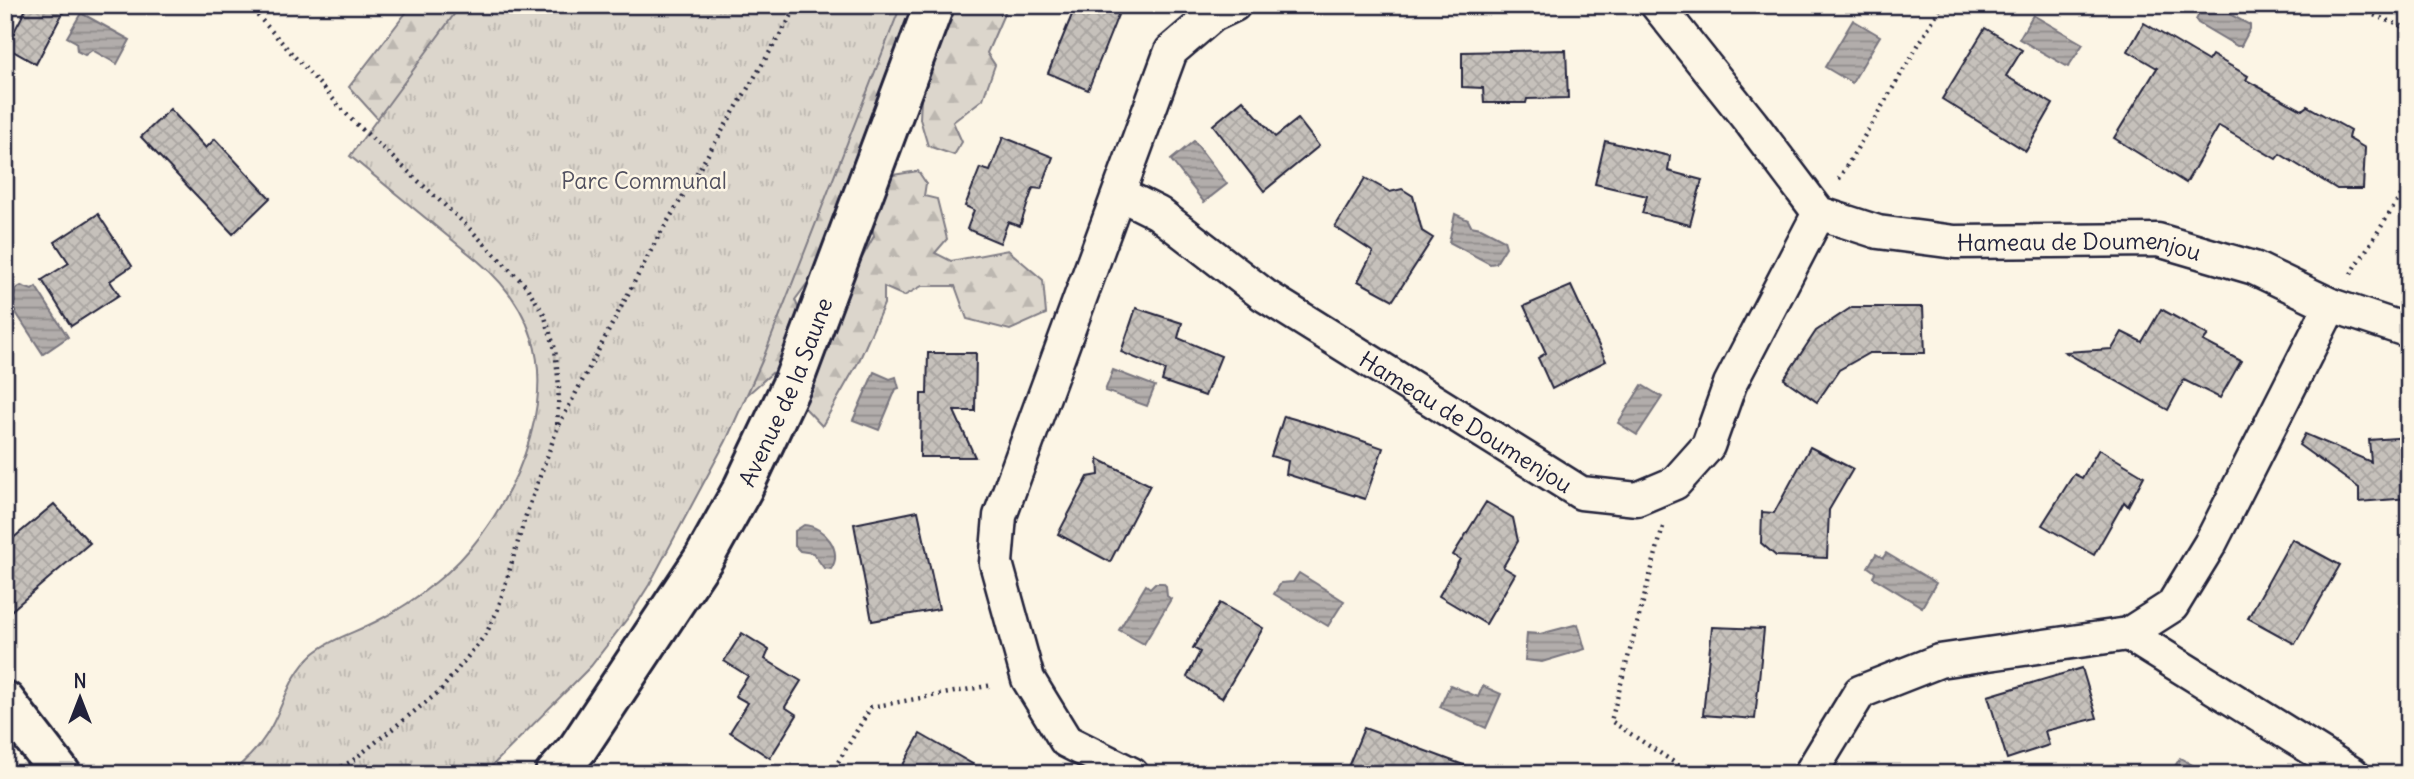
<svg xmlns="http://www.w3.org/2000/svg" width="2414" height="779" viewBox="0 0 2414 779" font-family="Delius,sans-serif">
<defs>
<pattern id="forest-firs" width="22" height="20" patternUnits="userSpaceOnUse" patternTransform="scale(1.75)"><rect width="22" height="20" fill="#dcd6cc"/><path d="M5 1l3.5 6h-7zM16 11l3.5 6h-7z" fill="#bcb7b0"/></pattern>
<pattern id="park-tufts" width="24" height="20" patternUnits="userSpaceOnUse" patternTransform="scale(1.75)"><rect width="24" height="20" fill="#dcd6cc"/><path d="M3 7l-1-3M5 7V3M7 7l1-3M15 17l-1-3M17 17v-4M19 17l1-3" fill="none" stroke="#bcb7b0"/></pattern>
<pattern id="water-rules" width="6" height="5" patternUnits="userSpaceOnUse" patternTransform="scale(1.75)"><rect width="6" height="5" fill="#b2adab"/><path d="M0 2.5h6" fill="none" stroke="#908c8c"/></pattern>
<pattern id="building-cross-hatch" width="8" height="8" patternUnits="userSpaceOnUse" patternTransform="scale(1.75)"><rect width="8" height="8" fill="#c6c1bb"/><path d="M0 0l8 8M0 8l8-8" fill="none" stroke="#aaa6a2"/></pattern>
</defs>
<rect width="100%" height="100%" fill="#fcf5e5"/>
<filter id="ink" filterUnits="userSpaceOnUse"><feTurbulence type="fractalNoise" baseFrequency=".0143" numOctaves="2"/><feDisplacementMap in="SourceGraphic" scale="14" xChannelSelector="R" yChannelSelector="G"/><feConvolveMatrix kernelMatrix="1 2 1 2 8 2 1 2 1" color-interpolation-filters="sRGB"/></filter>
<g filter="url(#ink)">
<g fill="url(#forest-firs)" stroke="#7f7c84" stroke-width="2">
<polygon points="412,5 506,5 397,140 349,87"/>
<polygon points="834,5 901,5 945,14 953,5 1006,5 1007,7 987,53 995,65 983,99 953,122 962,142 954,155 928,146 920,119 923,57 820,266 795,300 808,331 836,305 874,236 867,203 893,175 918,171 926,183 924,196 937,199 947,239 935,253 951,261 1008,250 1043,280 1046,314 1010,330 967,319 955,286 922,286 904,296 884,287 884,304 859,361 822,426 772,373 747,395"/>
</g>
<path fill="url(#park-tufts)" stroke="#7f7c84" stroke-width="2" d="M461,5H901L762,361L726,441L649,585L630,615L591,666L484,774H229C246,761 261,746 271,727C285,701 290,675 313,654C332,638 357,632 379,620C399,610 418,597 436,582C500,532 558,420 532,338C522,306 503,282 478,261L350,156Z"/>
<g fill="url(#water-rules)" stroke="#78757e" stroke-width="2">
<polygon points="2204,5 2213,5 2250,25 2250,29 2241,46 2237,46 2198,23 2196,20"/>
<polygon points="81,13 130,40 117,64 92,50 85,55 77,51 76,42 67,37"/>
<polygon points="2033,15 2083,44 2068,67 2019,39"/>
<polygon points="1853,20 1880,36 1852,83 1825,67"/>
<polygon points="1194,141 1227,184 1204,202 1171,160"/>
<polygon points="1455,214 1468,220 1471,226 1481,228 1504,240 1506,247 1496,263 1490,264 1449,242"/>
<polygon points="21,286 32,290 36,287 68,337 43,354 11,305 15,302 14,298 16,289"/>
<polygon points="1113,370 1155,386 1147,406 1105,391"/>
<polygon points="874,372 890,379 896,377 899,388 896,389 879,430 853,420"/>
<polygon points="1642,385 1662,397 1637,435 1618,423"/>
<path d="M804,525C824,526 844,551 831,569L824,568L813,553L800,551L795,546V531Z"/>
<polygon points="1886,553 1936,583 1922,607 1873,577 1875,572 1868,567 1876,554 1883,558"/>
<polygon points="1299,573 1344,601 1328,626 1274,594 1281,583 1293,582"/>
<polygon points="1155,583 1163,583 1166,586 1167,596 1171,599 1144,644 1119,630 1146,585 1150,588"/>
<polygon points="1578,624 1585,649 1542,662 1525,660 1527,633 1540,634"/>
<polygon points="1450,685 1478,697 1483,686 1501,694 1486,728 1440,707"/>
<polygon points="2180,758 2198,768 2194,774 2170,774"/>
</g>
<g fill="url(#building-cross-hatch)" stroke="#22223b" stroke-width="2">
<polygon points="28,5 67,5 36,64 6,47"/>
<polygon points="1076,5 1122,5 1088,90 1048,73"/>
<polygon points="2144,23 2208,61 2212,55 2248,76 2246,80 2302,110 2307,106 2350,130 2348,138 2365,148 2363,189 2337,189 2280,154 2276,159 2219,126 2186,183 2114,138 2157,68 2128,51"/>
<polygon points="1985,28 2022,50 2006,76 2053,104 2026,151 1942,99"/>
<polygon points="1566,50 1568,98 1527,99 1526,103 1484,103 1483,88 1462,87 1462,52"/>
<polygon points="1243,100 1275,137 1298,119 1319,146 1264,191 1213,125"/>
<polygon points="170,109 206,148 215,139 270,198 233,234 141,137"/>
<polygon points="1003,137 1053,157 1041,189 1033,188 1020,226 1008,222 1000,243 967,229 974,210 965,206 980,168 990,171"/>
<polygon points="1605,141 1670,156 1668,171 1702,180 1690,225 1642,213 1647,196 1595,184"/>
<polygon points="1365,178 1390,192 1402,189 1413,196 1422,231 1433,238 1393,300 1358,281 1373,252 1335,227"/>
<polygon points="98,214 132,266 110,281 119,295 71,326 42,280 69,263 55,242"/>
<polygon points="1571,286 1606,361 1552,389 1538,358 1546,353 1524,306"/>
<polygon points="1852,307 1923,307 1925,353 1869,353 1839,370 1817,402 1784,379 1816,331"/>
<polygon points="1136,308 1182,323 1178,338 1221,356 1205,396 1162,381 1165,370 1121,352"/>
<polygon points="2161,309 2208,335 2203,341 2241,361 2220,398 2184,380 2168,410 2065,352 2112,349 2122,332 2142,342"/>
<polygon points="928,353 976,353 975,411 954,411 975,457 920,457 921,394 927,394"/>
<polygon points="1284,416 1329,429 1383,448 1365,499 1286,474 1288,461 1271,456"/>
<polygon points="2305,434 2371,462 2369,440 2409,437 2409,498 2359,502 2359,488 2299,445"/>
<polygon points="1810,447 1853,469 1829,510 1827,558 1776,556 1761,543 1762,512 1774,513"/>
<polygon points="2099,449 2144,476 2128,506 2124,502 2094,555 2042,525 2074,474 2082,478"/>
<polygon points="1098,459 1150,485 1110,562 1058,534 1088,477 1099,475"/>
<polygon points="1486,502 1513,518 1518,541 1503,567 1515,574 1486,624 1439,596 1460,559 1453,555"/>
<polygon points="54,504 90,543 5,616 5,545"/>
<polygon points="918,511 939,609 872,621 854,524"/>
<polygon points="2292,539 2340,565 2295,644 2248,618"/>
<polygon points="1220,603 1263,628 1222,698 1187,677 1200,652 1193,648"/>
<polygon points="1712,627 1764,629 1755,719 1703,715"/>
<polygon points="742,633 769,650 765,659 801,681 785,707 797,715 770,758 730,732 748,703 735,696 748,676 724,661"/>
<polygon points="2082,668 2097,718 2045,731 2049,745 2007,759 1988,696"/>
<polygon points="1364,728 1477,770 1477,774 1345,774"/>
<polygon points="920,734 990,774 898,774"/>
</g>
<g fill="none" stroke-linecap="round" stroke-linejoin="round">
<g stroke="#22223b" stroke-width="37">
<g id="street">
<path id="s1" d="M1657,5L1752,124L1819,213L1878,232L1955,242L2158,240L2254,268L2331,305L2409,331"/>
<path id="s2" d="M1120,194L1158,213L1264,295L1581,493L1637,499L1675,483L1708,446L1730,384L1819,213"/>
<polyline points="2128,634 2353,774"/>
<polyline points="1132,774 1066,741 1028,679 996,563 1000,516 1171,51 1213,15 1234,5"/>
<polyline points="1810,774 1860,692 1939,661 2128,634 2172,606 2210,544 2331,305"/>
</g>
</g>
<g stroke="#22223b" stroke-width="44">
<g id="secondary">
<polyline points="5,701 61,774"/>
<path id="s3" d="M555,774L578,748L704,558L743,488L794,380L934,5"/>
</g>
</g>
<g stroke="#22223b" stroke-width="4.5" stroke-dasharray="2 5" stroke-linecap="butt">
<polyline points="248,5 352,120 464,223 526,286 544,314 555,349 559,386 557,429 525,518 498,609 486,634 440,691 352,761 327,774"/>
<polyline points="2348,5 2409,29"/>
<polyline points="1839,179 1942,5"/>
<polyline points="2351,274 2409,183"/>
<polyline points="559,425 657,239 798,5"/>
<polyline points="1663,527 1611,721 1692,774"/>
<polyline points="831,774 871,707 993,685"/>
</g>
<use href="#street" stroke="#fcf5e5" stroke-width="32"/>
<use href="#secondary" stroke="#fcf5e5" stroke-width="38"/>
</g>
</g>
<g text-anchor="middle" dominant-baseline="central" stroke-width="5" stroke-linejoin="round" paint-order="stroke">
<g font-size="23" fill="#504f5f" stroke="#fcf5e5">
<text x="644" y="180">Parc Communal</text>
</g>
<g font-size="23" fill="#22223b" stroke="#fcf5e5">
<text stroke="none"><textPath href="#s1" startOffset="528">Hameau de Doumenjou</textPath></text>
<text stroke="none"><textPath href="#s3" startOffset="448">Avenue de la Saune</textPath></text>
<text stroke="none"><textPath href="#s2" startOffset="415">Hameau de Doumenjou</textPath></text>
</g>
</g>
<rect width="2414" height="779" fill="none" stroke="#fcf5e5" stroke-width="28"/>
<rect x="14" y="14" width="2386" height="751" fill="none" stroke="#22223b" stroke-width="2.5" filter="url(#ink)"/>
<g transform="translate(80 698)" stroke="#fcf5e5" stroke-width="5" paint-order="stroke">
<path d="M0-5L12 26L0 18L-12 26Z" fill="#22223b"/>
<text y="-10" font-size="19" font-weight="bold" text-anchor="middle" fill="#22223b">N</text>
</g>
</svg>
